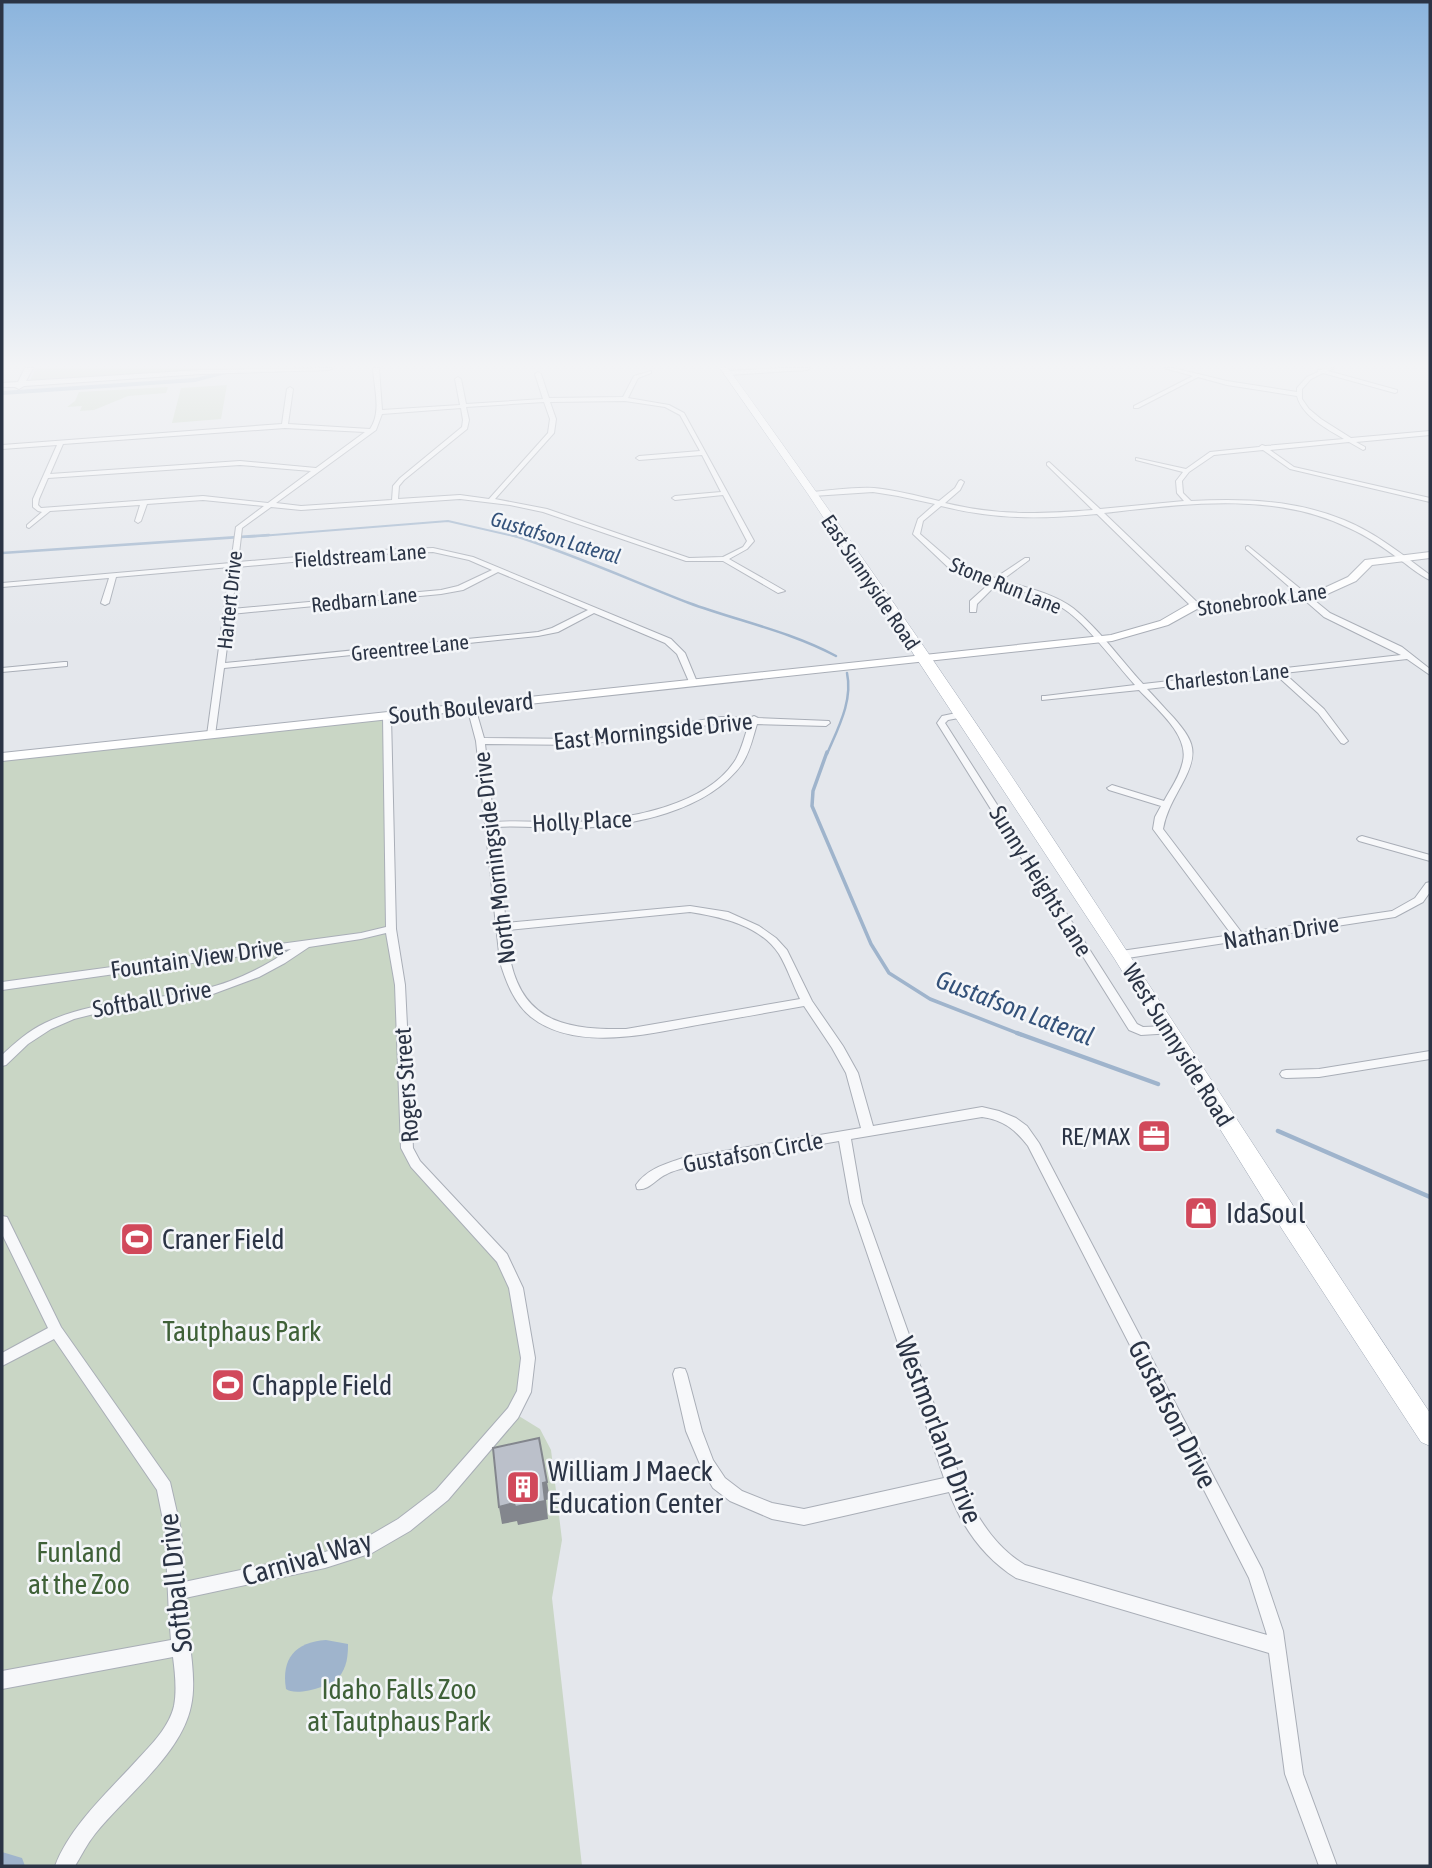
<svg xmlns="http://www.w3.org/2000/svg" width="1432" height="1868" viewBox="0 0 1432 1868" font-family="'Asap Condensed',sans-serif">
<rect width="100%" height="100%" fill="#e4e7ec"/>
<g fill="#c9d6c5">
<polygon points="36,368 231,368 30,380"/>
<polygon points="227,385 221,419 172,423 181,388"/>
<polygon points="168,387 166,393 128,396 94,410 80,411 82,406 67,407 75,401 79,392"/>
<polygon points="387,716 387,771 407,1148 502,1258 528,1358 514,1413 540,1429 551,1450 562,1540 552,1598 582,1866 2,1866 2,757"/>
</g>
<path fill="#9fb4cc" d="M326,1640L348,1644C348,1656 347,1667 339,1677C331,1686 296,1697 286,1689C281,1659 295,1642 326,1640Z"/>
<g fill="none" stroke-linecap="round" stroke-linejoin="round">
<polyline stroke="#9fb4cc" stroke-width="2" points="247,537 448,521 518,537"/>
<g stroke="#9fb4cc" stroke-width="2.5">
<path d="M512,535C573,554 630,580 689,603C738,621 789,631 836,656"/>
<polyline points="2,553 269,535"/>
<path d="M827,754C838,728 853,701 847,673"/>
</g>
<polyline stroke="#9fb4cc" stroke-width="3.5" points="827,752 813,791 812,806 871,944 889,973 930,999 1022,1035"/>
<g stroke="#9fb4cc" stroke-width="4.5">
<polyline points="1017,1033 1158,1084"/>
<polyline points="1278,1131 1430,1197"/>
</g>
<g fill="#9fb4cc" fill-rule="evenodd">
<polygon points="238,368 249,368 195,382 2,395 2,391 195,378"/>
<polygon points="2,1852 22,1858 25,1866 2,1866"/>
</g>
<g stroke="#a9aeb7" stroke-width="2">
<g id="street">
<path d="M373,368H379L382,410L460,405L455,379L458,377L461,379L466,404L543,399L535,374L538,372L541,374L549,398L623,397L634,376L651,371V373L638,378L628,398L669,405L684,413L754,541L747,549L729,559L785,591L778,593L723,561H686L543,512L510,505L460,499L301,510L271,507L242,528L238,562L380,550L433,548L473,557L671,639L685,653L697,682L696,684H690L677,654L665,643L594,613L558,632L538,636L224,668L215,735L211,738L207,735L230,567L116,577L109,603L105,605L101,603L109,578L2,587V583L231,563L236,527L264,506L203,500L147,504L141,521L138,523L135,521L140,505L50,511L29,528L27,527V525L42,512L38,511L33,507V499L57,445L2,449V445L282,424L287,389L290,387L293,389L288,424L370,429C382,412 374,388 373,368ZM625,401L665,407L680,415L700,451L639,456L636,458L639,460L702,455L721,492L675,496L672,498L675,500L723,495L747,541L743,547L723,557L689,558L547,509L495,499L554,433L556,419L550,402ZM544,402L550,419L548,433L489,499L460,495L398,499L399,486L404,480L467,429L469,420L466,407ZM461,408L463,420L462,427L400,478L393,486L392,500L301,506L276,503L376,430L382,414ZM285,428L365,432L316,468L240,461L50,474L63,444ZM240,465L311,471L268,503L203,496L41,508L38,505L39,499L48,478ZM433,552L469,560L492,570L458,586L441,590L232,609L237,567L380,554ZM498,572L588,610L552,628L538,632L225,663L231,614L441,594L463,590Z"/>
<polygon points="782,368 810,368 807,370 728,375 725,373 728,371"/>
<path d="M1164,368H1173L1227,381L1297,392V388L1307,377L1318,372V370L1334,368L1328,371L1397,390V392L1395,393L1323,373L1311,379L1302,389V399L1309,409L1321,419L1351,438L1430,431V435L1356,442L1365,447V449L1363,450L1349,442L1270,450L1294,467L1430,498V502L1290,469L1263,450L1214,455L1189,472L1182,481L1183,493L1191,501C1243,498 1296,500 1344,520C1376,533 1403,555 1430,575V580C1419,575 1409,566 1399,559C1383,547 1367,536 1349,528C1273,491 1184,504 1104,513L1198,603V607H1192L1097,514C1040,519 997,520 941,506L923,521L920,534L957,566L995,578L1025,558H1029V560L1002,580C1026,588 1053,593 1073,608C1098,628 1121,660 1143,684L1401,655L1324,617L1246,549V547L1248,546L1330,613L1402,647L1430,669V675L1407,659L1284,673L1324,709L1348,741L1344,744L1341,743L1318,713L1275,674L1147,689C1156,698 1164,708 1173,717C1195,742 1199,753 1182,784C1174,799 1166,812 1163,829L1242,933L1392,911L1415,898L1426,883L1430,882V892L1423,902L1395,917L1121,959L1117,957L1116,955L1121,951L1232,935L1153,829L1155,817L1161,806L1109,790L1107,788L1112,785L1164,801C1171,788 1180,776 1183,761C1189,735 1156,708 1139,690L1042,700V696H1045L1135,685C1116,664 1086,623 1064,609C1043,596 1020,591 997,584L977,604L976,612H970V601L991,582L951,570L913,534L918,519L935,504L898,496L873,492L813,496L810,494L813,492C833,490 853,487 874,488C896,490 918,496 939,501L955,488L959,481L961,480L964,482L960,490L945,503C999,516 1039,514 1093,510L1047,465V463L1049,462L1100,509L1184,501L1177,493L1176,481L1183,472L1136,460V458L1186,469L1210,452L1259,447L1262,445L1265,446L1344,439C1327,429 1302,416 1297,396L1227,385L1198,377L1138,408H1134V406L1193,376Z"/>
<polygon points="64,662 67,662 67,666 2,672 2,668"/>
<path d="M471,704L475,707L484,738L584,739L721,717L750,718L754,716L758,718L829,721L830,723L826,726L757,724C753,737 750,752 742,764C707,812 631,826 576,828C549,829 522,825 495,827L506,923L690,906L728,912L759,926L776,938L787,950L812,1001L843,1046L858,1073L873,1126L982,1107L999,1111L1016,1118L1027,1126L1039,1143L1262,1569L1283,1631L1303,1774L1337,1866H1319L1285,1774L1269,1653L1016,1578C984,1558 962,1527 949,1492L804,1525L772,1519L730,1501L713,1488L702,1469L686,1431L673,1374L675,1369L680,1368L685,1369L687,1374L702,1431L713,1460L725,1478L742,1491L772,1503L804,1509L944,1478L850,1203L839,1141L684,1168C678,1170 672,1171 667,1174C656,1178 650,1191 637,1189L636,1185C647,1169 665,1164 683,1158L861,1128L846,1073L832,1048L804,1006C771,1012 737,1018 703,1024C652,1033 577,1053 531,1017C514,1003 506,982 500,962L476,741L467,707ZM721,723H749C745,735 742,748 736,759C708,806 625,820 575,822C548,823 521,820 494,822L485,744L584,745ZM690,912C721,917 760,925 779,954C787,967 793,985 800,999L626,1029C571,1030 525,1024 511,963C508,952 508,941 507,930ZM982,1117C1003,1120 1015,1129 1028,1146L1249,1578L1267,1635L1025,1565C997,1548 982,1524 967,1497L862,1203L851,1139Z"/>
<polygon points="961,712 965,715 964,717 948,720 945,723 1137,1024 1143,1027 1169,1026 1173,1027 1175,1030 1173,1033 1141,1035 1129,1030 937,723 942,716"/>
<path d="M387,713L391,716L396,929L405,985L413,1148L420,1161L507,1254L523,1288L535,1358L531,1392L518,1418L448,1500L410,1531L372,1553L325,1568L185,1598C186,1631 198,1675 191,1706C181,1755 125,1796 95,1834C87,1844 81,1856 75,1866H55C70,1826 109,1791 138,1759C152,1744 169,1727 174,1706C177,1691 175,1672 173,1657L2,1689V1671L171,1640L169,1616L165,1530L157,1490L54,1339L2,1366V1353L48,1328L2,1234V1216L7,1217L61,1327L170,1482L181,1530L184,1582L325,1552L362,1540L398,1519L436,1490L508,1408L517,1391L521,1358L509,1288L497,1262L411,1167L401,1148L395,985L386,933L361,939L309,947L285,963L259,977L213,994L171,1003L94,1014L74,1019L51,1029L28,1044L6,1065L2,1066V1055C15,1043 28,1031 45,1023C94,999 150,1002 203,989C235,982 264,967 291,949L2,990V982L361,933L386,927L383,716Z"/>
<polygon points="1362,836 1430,855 1430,861 1359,841 1357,839 1359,837"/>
<polygon points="1430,1051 1430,1059 1319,1077 1286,1078 1282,1077 1280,1074 1282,1071 1286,1070 1319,1069"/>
</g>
</g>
<g stroke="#a9aeb7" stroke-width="2">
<g id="secondary">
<polygon points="25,368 33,368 26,381 201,370 333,368 329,370 201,374 24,386 19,389 15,387 2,387 2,383 18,382"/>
<polygon points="1430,552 1430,558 1372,565 1356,581 1325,595 1208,610 1197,609 1168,625 1112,641 2,761 2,753 1111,635 1160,621 1191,603 1208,604 1322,589 1348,577 1365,560"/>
</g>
</g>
<g stroke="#a3abb8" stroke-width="1">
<path id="primary" d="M720,368H728C866,560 1000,755 1128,953C1229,1106 1328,1261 1430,1413V1446L1421,1442L1282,1229L1114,958L808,494Z"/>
</g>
<use href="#street" fill="#f7f8fa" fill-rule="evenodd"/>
<use href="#secondary" fill="#fff" fill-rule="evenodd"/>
<use href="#primary" fill="#fff" fill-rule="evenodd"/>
</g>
<polygon fill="#83868d" points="547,1482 550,1499 546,1500 548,1519 518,1525 517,1521 502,1524 499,1507 543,1483"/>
<polygon fill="#bbc0ca" stroke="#83868d" stroke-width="2" points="539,1438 547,1482 543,1483 545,1501 515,1507 514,1503 499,1507 493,1448"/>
<linearGradient id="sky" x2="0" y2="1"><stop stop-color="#8bb4dd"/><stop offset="0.58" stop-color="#f3f4f6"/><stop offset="1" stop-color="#f3f4f6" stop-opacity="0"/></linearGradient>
<rect width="1432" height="630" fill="url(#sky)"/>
<defs>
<g id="office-square" transform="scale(1.75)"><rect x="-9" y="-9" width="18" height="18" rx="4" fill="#d1495b" stroke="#f4f6f9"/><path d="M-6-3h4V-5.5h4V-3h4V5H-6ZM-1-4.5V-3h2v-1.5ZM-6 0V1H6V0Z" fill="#fff"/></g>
<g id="shop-square" transform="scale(1.75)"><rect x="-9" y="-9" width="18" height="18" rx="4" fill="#d1495b" stroke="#f4f6f9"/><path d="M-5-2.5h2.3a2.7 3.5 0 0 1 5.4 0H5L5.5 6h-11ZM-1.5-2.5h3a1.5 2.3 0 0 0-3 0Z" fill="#fff"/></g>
<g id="stadium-square" transform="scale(1.75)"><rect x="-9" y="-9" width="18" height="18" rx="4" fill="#d1495b" stroke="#f4f6f9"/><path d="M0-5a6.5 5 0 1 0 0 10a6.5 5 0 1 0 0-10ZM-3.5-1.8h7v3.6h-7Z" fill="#fff"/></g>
<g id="building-square" transform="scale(1.75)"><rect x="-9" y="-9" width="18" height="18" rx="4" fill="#d1495b" stroke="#f4f6f9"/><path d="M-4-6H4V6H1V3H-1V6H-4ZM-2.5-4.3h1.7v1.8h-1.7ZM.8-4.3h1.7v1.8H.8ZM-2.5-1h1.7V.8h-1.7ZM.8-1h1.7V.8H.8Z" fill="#fff"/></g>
</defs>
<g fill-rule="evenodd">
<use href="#office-square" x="1154" y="1136"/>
<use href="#shop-square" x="1201" y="1213"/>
<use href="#stadium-square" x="137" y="1239"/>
<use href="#stadium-square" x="228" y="1385"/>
<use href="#building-square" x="523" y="1487"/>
</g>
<g text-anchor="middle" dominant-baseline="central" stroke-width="5" stroke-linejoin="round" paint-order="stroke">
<g font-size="21" font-style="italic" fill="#34527a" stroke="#f4f6f9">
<text transform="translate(556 537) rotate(17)">Gustafson Lateral</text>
</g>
<g font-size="21" fill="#2b3445" stroke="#f4f6f9">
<text transform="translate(360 555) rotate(-4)">Fieldstream Lane</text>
<text transform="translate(871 582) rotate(56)">East Sunnyside Road</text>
<text transform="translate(1006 585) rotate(22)">Stone Run Lane</text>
<text transform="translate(364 599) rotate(-6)">Redbarn Lane</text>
<text transform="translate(1262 599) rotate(-8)">Stonebrook Lane</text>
<text transform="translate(229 600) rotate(-84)">Hartert Drive</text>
<text transform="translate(410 647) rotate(-6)">Greentree Lane</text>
<text transform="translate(1227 676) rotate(-6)">Charleston Lane</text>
</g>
<g font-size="24" fill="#2b3445" stroke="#f4f6f9">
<text transform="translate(461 708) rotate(-6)">South Boulevard</text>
<text transform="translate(653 731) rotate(-6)">East Morningside Drive</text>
<text transform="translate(582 821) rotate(-3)">Holly Place</text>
<text transform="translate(494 858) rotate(-97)">North Morningside Drive</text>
<text transform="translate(1041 881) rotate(58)">Sunny Heights Lane</text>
<text transform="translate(1281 932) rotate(-9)">Nathan Drive</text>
<text transform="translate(197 958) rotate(-8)">Fountain View Drive</text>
<text transform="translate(152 999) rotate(-10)">Softball Drive</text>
<text transform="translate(1178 1045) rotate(58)">West Sunnyside Road</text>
<text transform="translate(406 1085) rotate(-94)">Rogers Street</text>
<text transform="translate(753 1152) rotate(-10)">Gustafson Circle</text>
</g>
<g font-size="24" fill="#2b3445" stroke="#f4f6f9" text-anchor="end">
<text x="1130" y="1136">RE/MAX</text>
</g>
<g font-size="26" font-style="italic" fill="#34527a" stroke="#f4f6f9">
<text transform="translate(1015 1008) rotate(21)">Gustafson Lateral</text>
</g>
<g font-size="28" fill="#2b3445" stroke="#f4f6f9" text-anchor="start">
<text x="1226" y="1213">IdaSoul</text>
<text x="162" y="1239">Craner Field</text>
<text x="252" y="1385">Chapple Field</text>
<text x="548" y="1471">William J Maeck<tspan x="548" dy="32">Education Center</tspan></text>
</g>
<g font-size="28" fill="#3f6138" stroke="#f4f6f9">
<text x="242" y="1331">Tautphaus Park</text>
<text x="79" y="1552">Funland<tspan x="79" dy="32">at the Zoo</tspan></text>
<text x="399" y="1689">Idaho Falls Zoo<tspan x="399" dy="32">at Tautphaus Park</tspan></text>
</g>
<g font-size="28" fill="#2b3445" stroke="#f4f6f9">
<text transform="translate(1173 1414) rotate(63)">Gustafson Drive</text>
<text transform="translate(939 1430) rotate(69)">Westmorland Drive</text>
<text transform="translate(307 1558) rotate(-16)">Carnival Way</text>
<text transform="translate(175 1583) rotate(-96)">Softball Drive</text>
</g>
</g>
<rect width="1432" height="1868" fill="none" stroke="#2b3445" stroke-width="7"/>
</svg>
